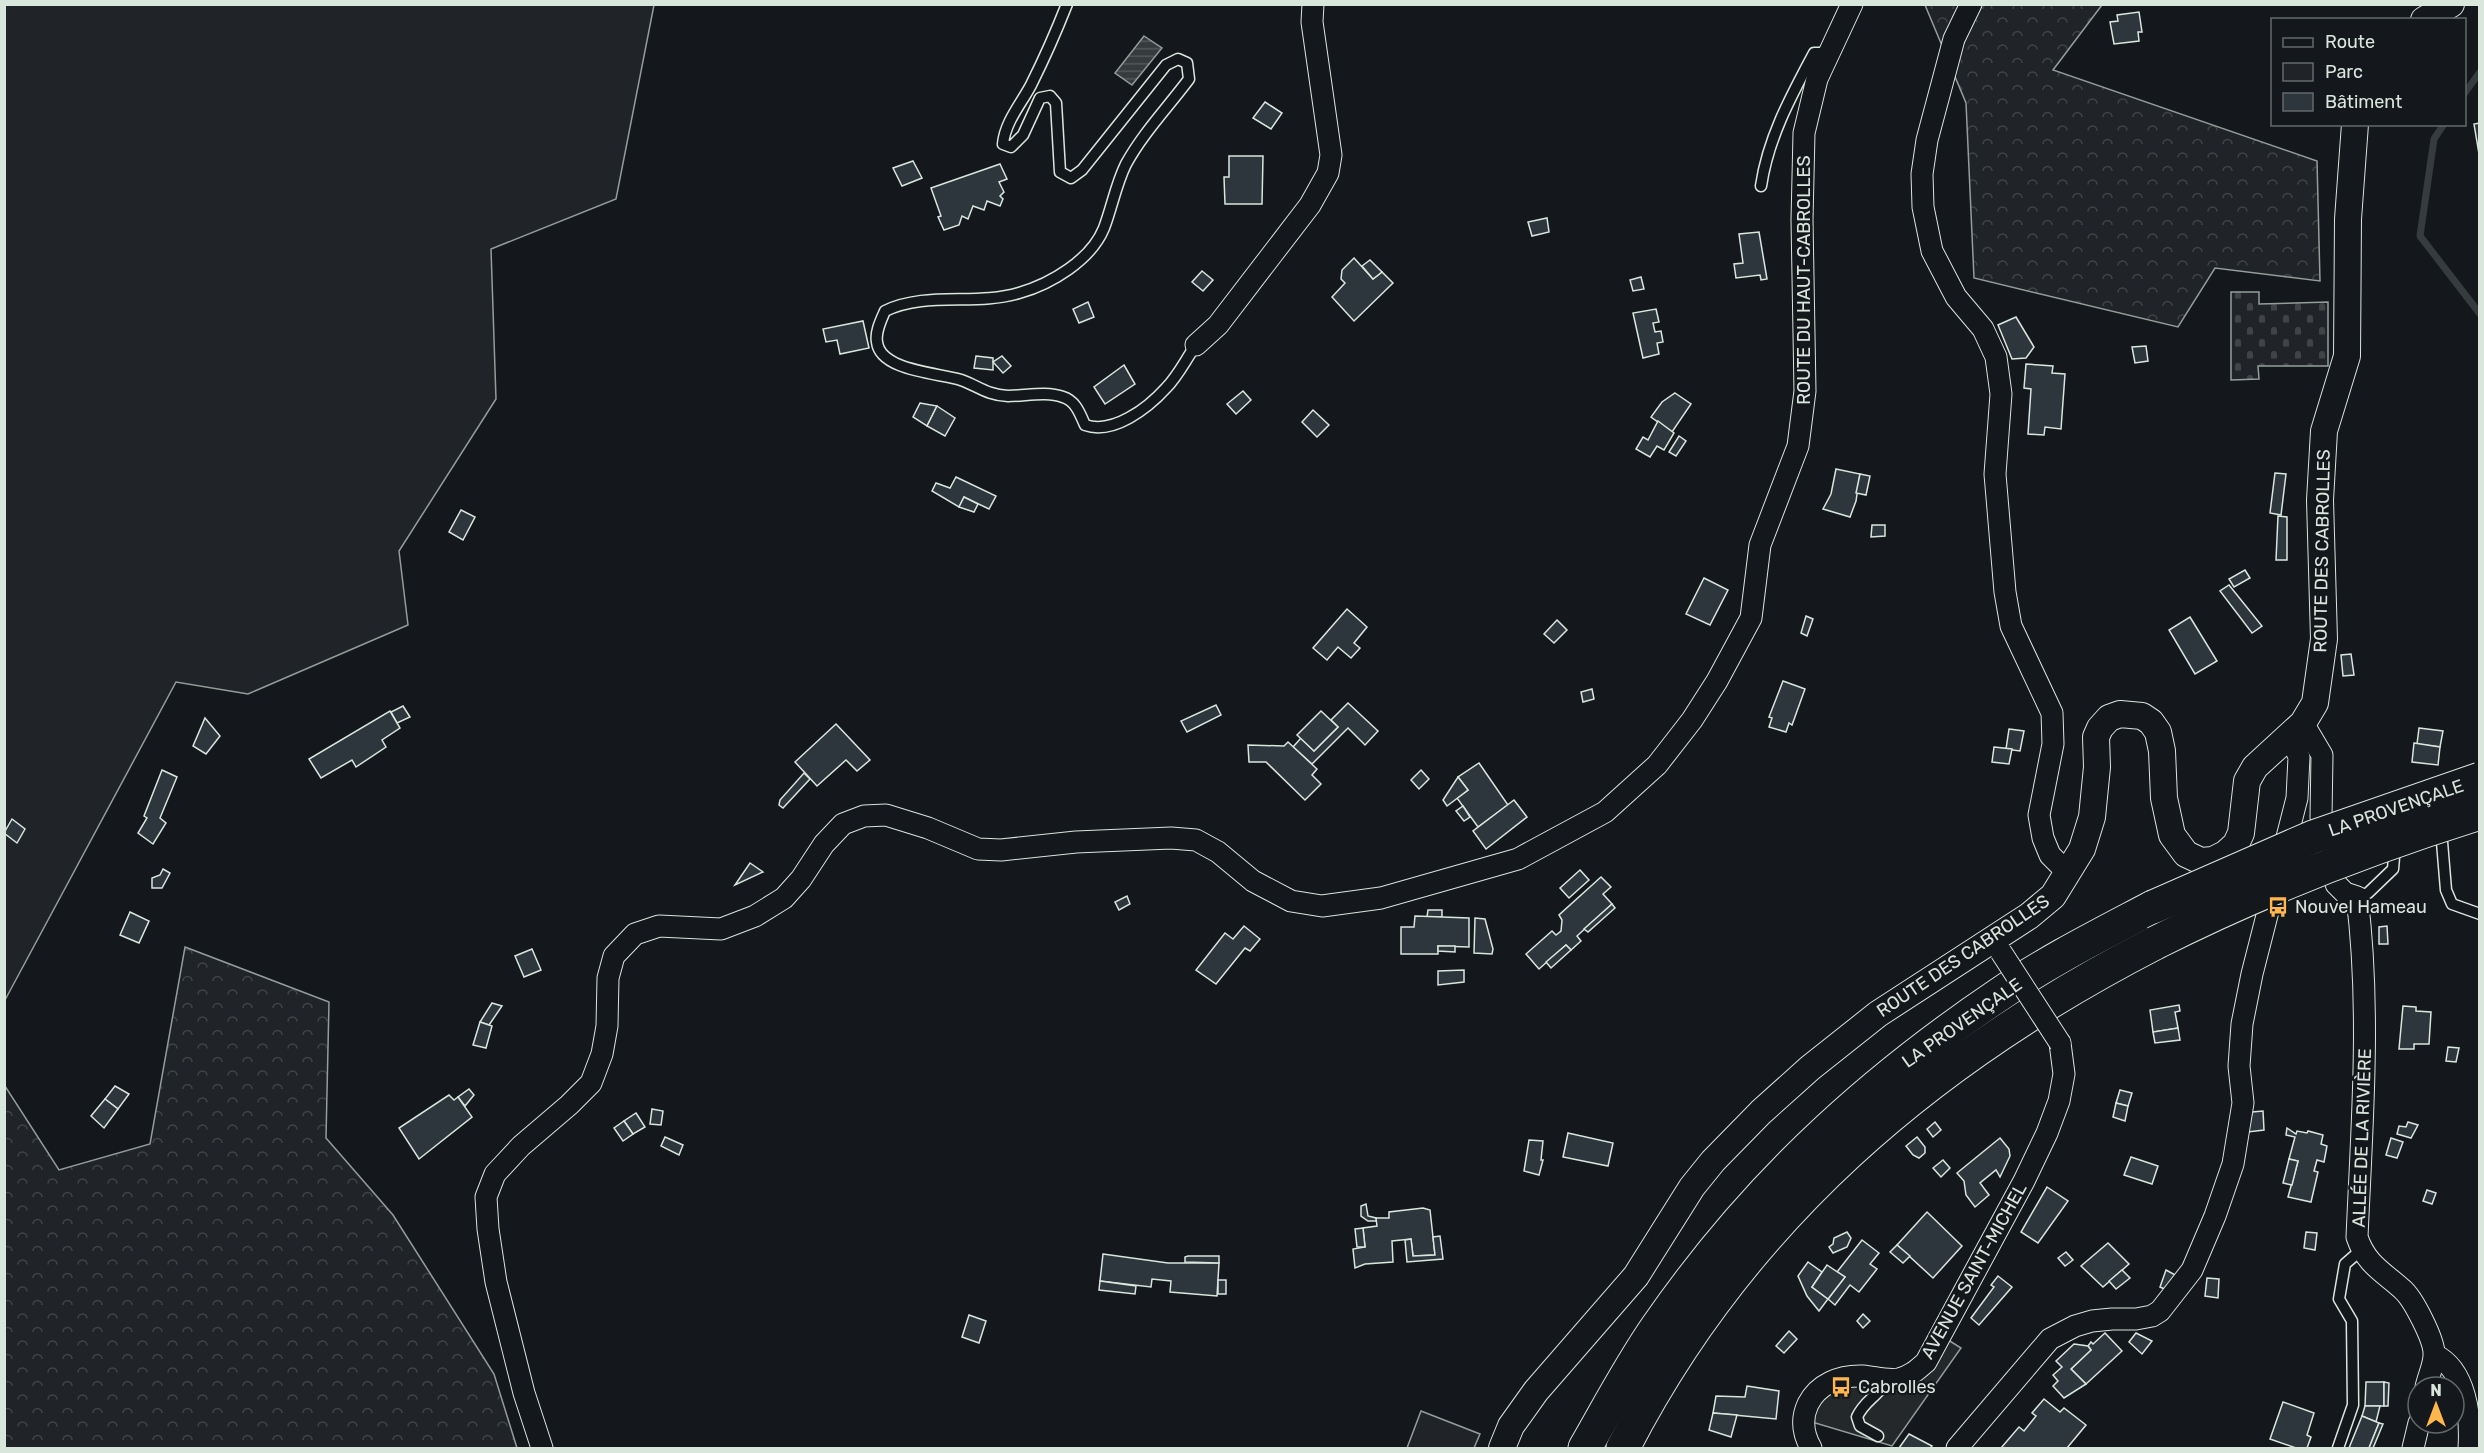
<svg xmlns="http://www.w3.org/2000/svg" width="2484" height="1453" viewBox="0 0 2484 1453" font-family="Rubik,sans-serif">
<defs>
<pattern id="forest-crowns" width="20" height="18" patternUnits="userSpaceOnUse" patternTransform="scale(1.5)"><rect width="20" height="18" fill="#202428"/><path d="M2 6a3 3 0 1 1 6 0M12 15a3 3 0 1 1 6 0" fill="none" stroke="#404447"/></pattern>
<pattern id="cemetery-stones" width="16" height="16" patternUnits="userSpaceOnUse" patternTransform="scale(1.5)"><rect width="16" height="16" fill="#202428"/><path d="M2 7V4a2 2 0 0 1 4 0v3zM10 15v-3a2 2 0 0 1 4 0v3z" fill="#404447"/></pattern>
<pattern id="water-rules" width="6" height="5" patternUnits="userSpaceOnUse" patternTransform="scale(1.5)"><rect width="6" height="5" fill="#363b3e"/><path d="M0 2.5h6" fill="none" stroke="#525759"/></pattern>
</defs>
<rect width="100%" height="100%" fill="#14181c"/>
<g fill="#202428" stroke="#939e99" stroke-width="1.5">
<polygon points="5,5 654,5 616,199 491,249 496,399 399,551 408,625 248,694 176,682 5,1000"/>
<polygon points="1421,1411 1480,1434 1474,1448 1407,1448"/>
</g>
<g fill="url(#forest-crowns)" stroke="#939e99" stroke-width="1.5">
<polygon points="1925,5 2102,5 2053,70 2317,161 2320,281 2215,268 2178,327 1974,278 1966,103"/>
<polygon points="185,947 329,1002 326,1138 393,1215 494,1374 517,1448 5,1448 5,1086 59,1170 150,1144"/>
</g>
<polygon fill="url(#cemetery-stones)" stroke="#939e99" stroke-width="1.5" points="2231,292 2259,292 2259,304 2328,302 2328,366 2258,366 2259,379 2231,380"/>
<polygon fill="#24282b" stroke="#939e99" stroke-width="1.5" points="1945,1338 1961,1348 1892,1446 1812,1422 1815,1408 1825,1393 1851,1382 1891,1386"/>
<polygon fill="url(#water-rules)" stroke="#939e99" stroke-width="1.5" points="1144,36 1162,48 1132,85 1115,73"/>
<g fill="none" stroke-linecap="round" stroke-linejoin="round">
<g stroke="#363b3e" stroke-width="7">
<polyline points="2464,94 2480,72"/>
<polyline points="2444,124 2434,139 2420,236 2480,314"/>
</g>
</g>
<g fill="#2c363c" stroke="#d8e6dc" stroke-width="1.5">
<polygon points="2139,12 2142,32 2138,32 2139,41 2114,44 2110,22 2118,21 2117,15"/>
<polygon points="1265,102 1282,113 1271,129 1253,118"/>
<polygon points="2480,123 2480,160 2474,124"/>
<polygon points="1229,156 1263,156 1262,204 1225,204 1224,177 1229,177"/>
<polygon points="913,161 922,178 902,186 893,168"/>
<polygon points="1000,164 1007,179 999,182 1004,192 1000,196 1003,199 1000,206 987,201 984,210 973,206 968,219 962,216 959,225 944,230 938,217 941,216 931,188"/>
<polygon points="1547,218 1549,232 1532,236 1528,222"/>
<polygon points="1759,232 1767,279 1761,280 1760,275 1736,278 1734,264 1743,263 1739,234"/>
<polygon points="1354,258 1373,279 1382,272 1393,283 1354,321 1332,297 1345,283 1341,279 1342,270"/>
<polygon points="1370,260 1382,272 1373,279 1362,266"/>
<polygon points="1202,271 1213,280 1203,291 1192,282"/>
<polygon points="1641,277 1644,289 1633,291 1630,280"/>
<polygon points="1088,302 1094,317 1079,323 1073,309"/>
<polygon points="1656,309 1659,322 1653,323 1655,332 1661,331 1663,342 1657,343 1659,354 1643,358 1633,313"/>
<polygon points="2016,317 2034,347 2026,358 2012,359 1998,325"/>
<polygon points="863,321 869,348 840,354 837,340 826,342 823,329"/>
<polygon points="2146,346 2148,361 2135,363 2132,347"/>
<polygon points="976,356 993,358 993,370 974,368"/>
<polygon points="1002,356 1011,366 1003,373 993,362"/>
<polygon points="2026,364 2053,366 2052,373 2065,374 2061,429 2045,427 2044,435 2028,434 2031,389 2024,388"/>
<polygon points="1124,365 1135,384 1105,404 1094,387"/>
<polygon points="1243,391 1251,400 1236,414 1227,404"/>
<polygon points="1675,393 1691,404 1672,432 1651,417 1662,402"/>
<polygon points="920,403 937,406 927,426 913,417"/>
<polygon points="937,406 955,418 945,436 927,426"/>
<polygon points="1313,410 1329,425 1317,437 1302,422"/>
<polygon points="1658,421 1674,433 1664,450 1657,446 1650,457 1636,449 1643,437 1648,440"/>
<polygon points="1679,436 1686,441 1676,456 1669,452"/>
<polygon points="1836,469 1860,474 1856,501 1850,517 1823,509 1831,494"/>
<polygon points="2275,473 2286,474 2281,515 2270,513"/>
<polygon points="1860,474 1870,476 1866,495 1856,493"/>
<polygon points="956,477 996,496 989,509 964,497 959,507 932,491 936,483 950,488"/>
<polygon points="964,497 978,504 974,512 959,507"/>
<polygon points="461,510 475,517 463,540 449,532"/>
<polygon points="2278,516 2287,517 2287,560 2276,560"/>
<polygon points="1872,525 1885,525 1885,536 1871,537"/>
<polygon points="2245,570 2250,578 2234,587 2229,579"/>
<polygon points="1704,578 1728,590 1710,625 1686,614"/>
<polygon points="2229,585 2262,626 2252,633 2220,591"/>
<polygon points="1347,609 1367,627 1354,643 1360,648 1351,658 1338,647 1327,660 1313,648"/>
<polygon points="1806,616 1813,619 1807,636 1801,633"/>
<polygon points="2190,617 2217,661 2195,674 2169,630"/>
<polygon points="1557,620 1567,630 1554,643 1544,634"/>
<polygon points="2351,654 2354,675 2343,676 2341,655"/>
<polygon points="1783,681 1805,689 1792,725 1789,723 1786,732 1769,727 1772,718 1769,717"/>
<polygon points="1592,689 1594,699 1583,702 1581,692"/>
<polygon points="1348,703 1378,731 1365,745 1348,728 1312,764 1293,747 1301,738 1314,751 1338,727 1331,720"/>
<polygon points="1216,705 1221,715 1187,732 1181,721"/>
<polygon points="403,706 410,717 397,723 391,712"/>
<polygon points="390,711 400,728 382,740 386,747 356,767 352,760 321,778 309,759"/>
<polygon points="1321,711 1338,727 1314,751 1297,735"/>
<polygon points="205,718 220,736 206,754 193,746"/>
<polygon points="836,724 870,760 857,771 846,760 817,786 795,762"/>
<polygon points="2419,728 2443,731 2440,747 2417,744"/>
<polygon points="2009,729 2024,731 2020,751 2006,749"/>
<polygon points="1288,742 1317,769 1312,775 1321,784 1305,800 1266,762 1249,762 1248,745 1284,746"/>
<polygon points="2414,743 2440,747 2438,765 2412,762"/>
<polygon points="1994,747 2012,749 2009,764 1992,762"/>
<polygon points="1479,763 1508,805 1478,827 1457,798 1468,790 1458,777"/>
<polygon points="162,770 177,777 160,818 166,823 153,844 138,833 147,818 144,816"/>
<polygon points="1421,770 1429,779 1419,789 1411,780"/>
<polygon points="804,773 810,779 783,808 779,805 780,800"/>
<polygon points="1458,777 1468,790 1447,806 1443,800"/>
<polygon points="1514,800 1527,817 1486,849 1473,831"/>
<polygon points="1463,806 1470,817 1464,821 1456,811"/>
<polygon points="12,819 25,829 17,843 4,833"/>
<polygon points="750,863 763,872 735,885"/>
<polygon points="163,869 170,873 162,888 152,888 152,878 160,875"/>
<polygon points="1580,870 1589,880 1569,898 1560,888"/>
<polygon points="1601,877 1611,887 1603,894 1612,904 1577,936 1581,941 1571,950 1566,945 1539,969 1526,954 1552,931 1556,935 1561,931 1562,920 1559,915"/>
<polygon points="1127,896 1130,904 1119,910 1115,902"/>
<polygon points="1612,904 1615,908 1588,932 1584,929"/>
<polygon points="1428,910 1442,910 1442,917 1427,917"/>
<polygon points="130,912 149,921 139,943 120,935"/>
<polygon points="1415,916 1469,918 1469,947 1438,946 1438,954 1401,954 1401,927 1414,927"/>
<polygon points="1475,918 1485,919 1493,949 1492,954 1474,953"/>
<polygon points="1244,926 1260,939 1250,951 1245,948 1216,984 1196,970 1225,933 1233,939"/>
<polygon points="2387,926 2388,944 2379,944 2379,927"/>
<polygon points="1566,945 1571,950 1551,968 1546,962"/>
<polygon points="1438,946 1455,946 1455,952 1438,951"/>
<polygon points="532,949 541,970 524,977 515,956"/>
<polygon points="1464,970 1464,982 1438,985 1438,971"/>
<polygon points="492,1003 502,1006 489,1025 480,1022"/>
<polygon points="2179,1005 2180,1011 2175,1012 2178,1028 2153,1032 2150,1010"/>
<polygon points="2403,1006 2416,1007 2416,1011 2431,1012 2429,1044 2414,1044 2414,1049 2399,1049"/>
<polygon points="480,1022 492,1026 486,1048 473,1045"/>
<polygon points="2178,1028 2180,1040 2155,1043 2153,1032"/>
<polygon points="2448,1047 2459,1048 2456,1062 2446,1061"/>
<polygon points="115,1086 129,1094 118,1109 105,1099"/>
<polygon points="469,1089 474,1095 465,1106 458,1097"/>
<polygon points="2120,1090 2132,1093 2128,1106 2116,1103"/>
<polygon points="449,1095 454,1100 458,1097 472,1117 419,1159 399,1128"/>
<polygon points="105,1099 118,1109 104,1128 91,1116"/>
<polygon points="2116,1103 2128,1106 2125,1121 2113,1117"/>
<polygon points="652,1109 663,1111 661,1125 650,1124"/>
<polygon points="2263,1111 2264,1130 2248,1132 2252,1112"/>
<polygon points="636,1113 645,1127 633,1134 624,1121"/>
<polygon points="624,1121 633,1134 623,1141 614,1128"/>
<polygon points="1935,1122 1941,1130 1933,1137 1927,1129"/>
<polygon points="2408,1122 2418,1125 2411,1138 2397,1134 2399,1126 2406,1127"/>
<polygon points="2287,1128 2296,1134 2297,1131 2307,1133 2308,1131 2323,1135 2321,1144 2327,1146 2324,1162 2317,1160 2314,1171 2318,1172 2311,1202 2288,1197 2298,1161 2289,1159 2295,1137 2286,1135"/>
<polygon points="1568,1133 1613,1143 1608,1166 1563,1157"/>
<polygon points="665,1137 683,1145 679,1155 661,1146"/>
<polygon points="1917,1137 1925,1147 1925,1153 1919,1158 1913,1155 1906,1146"/>
<polygon points="2000,1138 2009,1149 2010,1156 2000,1177 1996,1170 1980,1183 1989,1195 1975,1207 1966,1195 1964,1181 1957,1173"/>
<polygon points="2391,1138 2403,1142 2397,1158 2386,1155"/>
<polygon points="1529,1140 1543,1141 1541,1160 1543,1160 1539,1175 1524,1171"/>
<polygon points="2131,1157 2158,1166 2152,1184 2124,1175"/>
<polygon points="2289,1159 2298,1161 2292,1185 2283,1183"/>
<polygon points="1943,1160 1950,1168 1941,1177 1933,1168"/>
<polygon points="2047,1187 2068,1201 2038,1243 2021,1232"/>
<polygon points="2427,1190 2436,1193 2432,1204 2423,1201"/>
<polygon points="1366,1204 1368,1216 1376,1218 1377,1221 1368,1221 1361,1216 1361,1206"/>
<polygon points="1423,1208 1430,1210 1435,1255 1413,1256 1411,1239 1392,1241 1393,1262 1365,1264 1355,1268 1353,1249 1365,1247 1363,1228 1377,1226 1376,1218 1389,1218 1389,1212"/>
<polygon points="1927,1212 1962,1246 1933,1278 1897,1245"/>
<polygon points="1363,1228 1365,1247 1357,1247 1355,1229"/>
<polygon points="1847,1232 1851,1238 1847,1247 1833,1253 1829,1247 1833,1244 1834,1238"/>
<polygon points="2306,1232 2317,1233 2315,1250 2304,1248"/>
<polygon points="1440,1236 1443,1259 1407,1262 1405,1240 1411,1239 1413,1256 1435,1255 1433,1237"/>
<polygon points="1862,1240 1879,1253 1870,1264 1877,1269 1859,1292 1850,1285 1835,1305 1828,1299 1845,1277 1837,1272"/>
<polygon points="2108,1243 2129,1264 2103,1287 2081,1266"/>
<polygon points="1897,1245 1910,1256 1903,1263 1890,1252"/>
<polygon points="2066,1252 2073,1260 2065,1266 2058,1258"/>
<polygon points="1103,1254 1168,1263 1219,1263 1217,1296 1170,1292 1171,1281 1152,1279 1151,1287 1100,1281"/>
<polygon points="1188,1256 1219,1256 1219,1263 1185,1262 1185,1257"/>
<polygon points="1808,1262 1822,1272 1812,1287 1828,1299 1819,1311 1807,1296 1798,1276"/>
<polygon points="1827,1265 1845,1277 1828,1299 1812,1287"/>
<polygon points="2122,1270 2130,1278 2116,1289 2109,1281"/>
<polygon points="2166,1270 2179,1277 2169,1291 2160,1287"/>
<polygon points="1998,1276 2012,1287 1979,1325 1971,1318 1994,1287 1991,1285"/>
<polygon points="2207,1278 2219,1279 2218,1298 2205,1296"/>
<rect x="1218" y="1280" width="8" height="14"/>
<polygon points="1100,1281 1136,1286 1135,1294 1099,1290"/>
<polygon points="1863,1314 1870,1321 1863,1328 1857,1321"/>
<polygon points="969,1315 986,1321 979,1343 962,1337"/>
<polygon points="1789,1331 1797,1339 1784,1353 1776,1346"/>
<polygon points="2105,1333 2122,1351 2086,1384 2071,1369 2091,1350 2088,1346 2091,1342 2093,1344"/>
<polygon points="2136,1333 2152,1341 2142,1354 2129,1342"/>
<polygon points="2074,1344 2088,1346 2091,1350 2071,1369 2086,1384 2064,1398 2053,1386 2058,1381 2053,1375 2062,1367 2056,1361"/>
<polygon points="2366,1382 2384,1382 2384,1406 2365,1406"/>
<polygon points="2384,1382 2389,1383 2388,1406 2384,1406"/>
<polygon points="1747,1386 1779,1391 1776,1419 1713,1413 1716,1396 1745,1397"/>
<polygon points="2044,1399 2060,1412 2064,1408 2086,1425 2067,1448 2001,1448 2019,1427 2024,1431 2036,1416 2032,1413"/>
<polygon points="2283,1402 2314,1413 2307,1435 2311,1437 2307,1448 2296,1448 2270,1439"/>
<polygon points="2365,1406 2380,1406 2376,1422 2362,1416"/>
<polygon points="1713,1413 1737,1415 1731,1437 1709,1430"/>
<polygon points="2362,1416 2379,1423 2369,1448 2349,1448"/>
<polygon points="2379,1423 2383,1424 2373,1448 2369,1448"/>
<polygon points="1909,1434 1932,1446 1930,1448 1899,1448"/>
</g>
<g fill="none" stroke-linecap="round" stroke-linejoin="round">
<g stroke="#d8e6dc" stroke-width="13">
<g id="service">
<path d="M1067,4C1056,32 1044,59 1031,85C1021,104 1005,122 1003,144L1011,147L1023,135L1040,98L1050,96L1056,103L1060,172L1071,178L1082,170L1166,65L1178,59L1187,63L1189,79C1168,107 1143,133 1126,164C1116,184 1112,207 1104,228C1091,260 1051,284 1019,293C976,306 926,291 885,311C881,320 875,332 877,342C880,371 939,373 961,380C978,386 987,395 1008,396C1026,396 1046,391 1063,397C1076,401 1080,414 1085,425C1113,435 1148,408 1166,388C1178,376 1186,359 1196,345"/>
<path d="M1761,186C1768,138 1791,96 1814,53H1828"/>
<polyline points="2441,830 2446,890 2452,904 2480,914"/>
<polyline points="2357,897 2368,893 2393,869 2395,845"/>
<path d="M1878,1436L1860,1426L1857,1417C1865,1399 1879,1397 1885,1380"/>
<polyline points="2338,1448 2353,1405 2352,1321 2339,1299 2345,1264 2361,1250"/>
</g>
</g>
<g stroke="#d8e6dc" stroke-width="23">
<g id="minor">
<polyline points="1971,4 1954,39 1927,140 1922,174 1923,207 1932,251 1956,297 1983,329 1996,357 2001,394 1995,474 2005,592 2011,626 2052,713 2053,744 2039,815 2043,838 2050,855 2068,873"/>
<polyline points="1196,345 1218,325 1310,205 1328,173 1331,155 1312,22 1313,4"/>
<path d="M2303,723L2322,755L2321,817L2336,884L2345,893L2357,897C2371,1010 2362,1123 2357,1237C2366,1264 2382,1271 2402,1289C2413,1298 2435,1341 2434,1355C2434,1365 2428,1377 2426,1387"/>
<path d="M2435,1355C2466,1370 2471,1417 2469,1448"/>
<polyline points="542,1448 524,1393 496,1282 488,1229 486,1197 495,1174 521,1146 569,1105 591,1083 602,1054 607,1026 608,978 614,956 635,934 659,926 721,929 755,916 784,898 801,879 824,844 843,824 864,816 886,815 928,828 978,849 1001,850 1076,842 1171,838 1196,840 1218,852 1253,881 1291,901 1322,906 1381,898 1518,859 1605,812 1657,765 1692,720 1717,681 1751,618 1760,545 1798,446 1805,391 1802,220 1804,133 1817,79 1852,4"/>
<path d="M1811,1448C1803,1434 1801,1419 1808,1404C1818,1384 1840,1375 1863,1376C1875,1377 1886,1381 1899,1379C1911,1376 1918,1369 1926,1362L2024,1181L2047,1133L2059,1101L2064,1074L2060,1043"/>
<polyline points="1957,1448 2050,1339 2075,1326 2092,1321 2112,1319 2136,1319 2152,1316 2160,1311 2192,1270 2215,1216 2233,1164 2243,1103 2239,1066 2242,1024 2252,974 2297,798 2299,757 2290,736"/>
<polyline points="2413,1448 2419,1423"/>
</g>
</g>
<g stroke="#d8e6dc" stroke-width="28">
<g id="tertiary">
<polyline points="2424,20 2451,4"/>
<polyline points="1502,1448 1511,1426 1536,1391 1636,1276 1692,1187 1713,1161 1761,1112 1810,1068 1878,1014 2029,916 2053,896 2082,849 2092,817 2097,767 2096,737 2100,728 2109,718 2120,714 2142,716 2151,722 2158,732 2162,751 2164,798 2172,835 2186,854 2201,861 2213,860 2225,854 2236,844 2241,833 2247,781 2255,767 2303,723 2315,703 2324,639 2320,500 2324,431 2347,356 2348,219 2355,124"/>
</g>
</g>
<g stroke="#d8e6dc" stroke-width="35">
<g id="motorway">
<path d="M1585,1448C1608,1408 1630,1366 1657,1327C1751,1191 1862,1087 2000,994C2048,961 2102,934 2153,907"/>
<path d="M1623,1448C1741,1218 1928,1060 2155,943"/>
</g>
</g>
<use href="#service" stroke="#14181c" stroke-width="10"/>
<use href="#minor" stroke="#14181c" stroke-width="21"/>
<use href="#tertiary" stroke="#14181c" stroke-width="26"/>
<use href="#motorway" stroke="#14181c" stroke-width="33"/>
<g stroke="#d8e6dc" stroke-width="23" stroke-linecap="butt">
<polyline id="minor-bridge" points="2001,952 2060,1043"/>
</g>
<g stroke="#d8e6dc" stroke-width="35" stroke-linecap="butt">
<g id="motorway-bridge">
<polyline points="2153,907 2313,837 2480,779"/>
<path d="M2155,943C2260,890 2368,848 2480,813"/>
</g>
</g>
<use href="#minor-bridge" stroke="#14181c" stroke-width="21"/>
<use href="#motorway-bridge" stroke="#14181c" stroke-width="33"/>
</g>
<defs>
<g id="bus-bare" transform="scale(1.62)"><path d="M-5-6H5V4H4V6H2V4H-2V6H-4V4H-5ZM-3.5-4V0h7V-4ZM-3.5 1.2v1.5H-2V1.2ZM2 1.2v1.5H3.5V1.2Z" fill="#ffb74d" stroke="#14181c" stroke-width="2.5" paint-order="stroke"/></g>
</defs>
<g fill-rule="evenodd">
<use href="#bus-bare" x="2278" y="907"/>
<use href="#bus-bare" x="1841" y="1387"/>
</g>
<g text-anchor="middle" dominant-baseline="central" stroke-width="4.5" stroke-linejoin="round" paint-order="stroke">
<g font-size="18" fill="#d8e6dc" stroke="#14181c">
<text transform="translate(1804 280) rotate(-90)">ROUTE DU HAUT-CABROLLES</text>
<text transform="translate(2322 551) rotate(-89)">ROUTE DES CABROLLES</text>
<text transform="translate(2396 808) rotate(-19)">LA PROVENÇALE</text>
<text transform="translate(1963 956) rotate(-34)">ROUTE DES CABROLLES</text>
<text transform="translate(1962 1023) rotate(-35)">LA PROVENÇALE</text>
<text transform="translate(2362 1138) rotate(-88)">ALLÉE DE LA RIVIÈRE</text>
<text transform="translate(1974 1271) rotate(-61)">AVENUE SAINT-MICHEL</text>
</g>
<g font-size="18" fill="#d8e6dc" stroke="#14181c" text-anchor="start">
<text x="2295" y="907">Nouvel Hameau</text>
<text x="1858" y="1387">Cabrolles</text>
</g>
</g>
<rect width="2484" height="1453" fill="none" stroke="#d8e6dc" stroke-width="12"/>
<rect x="2271" y="18" width="195" height="108" fill="#14181c" stroke="#626a69" stroke-width="1.5"/>
<rect x="2283" y="38" width="30" height="9" fill="#14181c" stroke="#626a69" stroke-width="1.5"/>
<text x="2325" y="48" font-size="18" fill="#d8e6dc">Route</text>
<rect x="2283" y="63" width="30" height="18" fill="#202428" stroke="#626a69" stroke-width="1.5"/>
<text x="2325" y="78" font-size="18" fill="#d8e6dc">Parc</text>
<rect x="2283" y="93" width="30" height="18" fill="#2c363c" stroke="#626a69" stroke-width="1.5"/>
<text x="2325" y="108" font-size="18" fill="#d8e6dc">Bâtiment</text>
<g transform="translate(2436 1405)"><circle r="28" fill="#14181c" stroke="#626a69" stroke-width="1.5"/>
<path d="M0-4.5L10 22L0 15L-10 22Z" fill="#ffb74d"/>
<text y="-9" font-size="16" font-weight="bold" text-anchor="middle" fill="#d8e6dc">N</text>
</g>
</svg>
